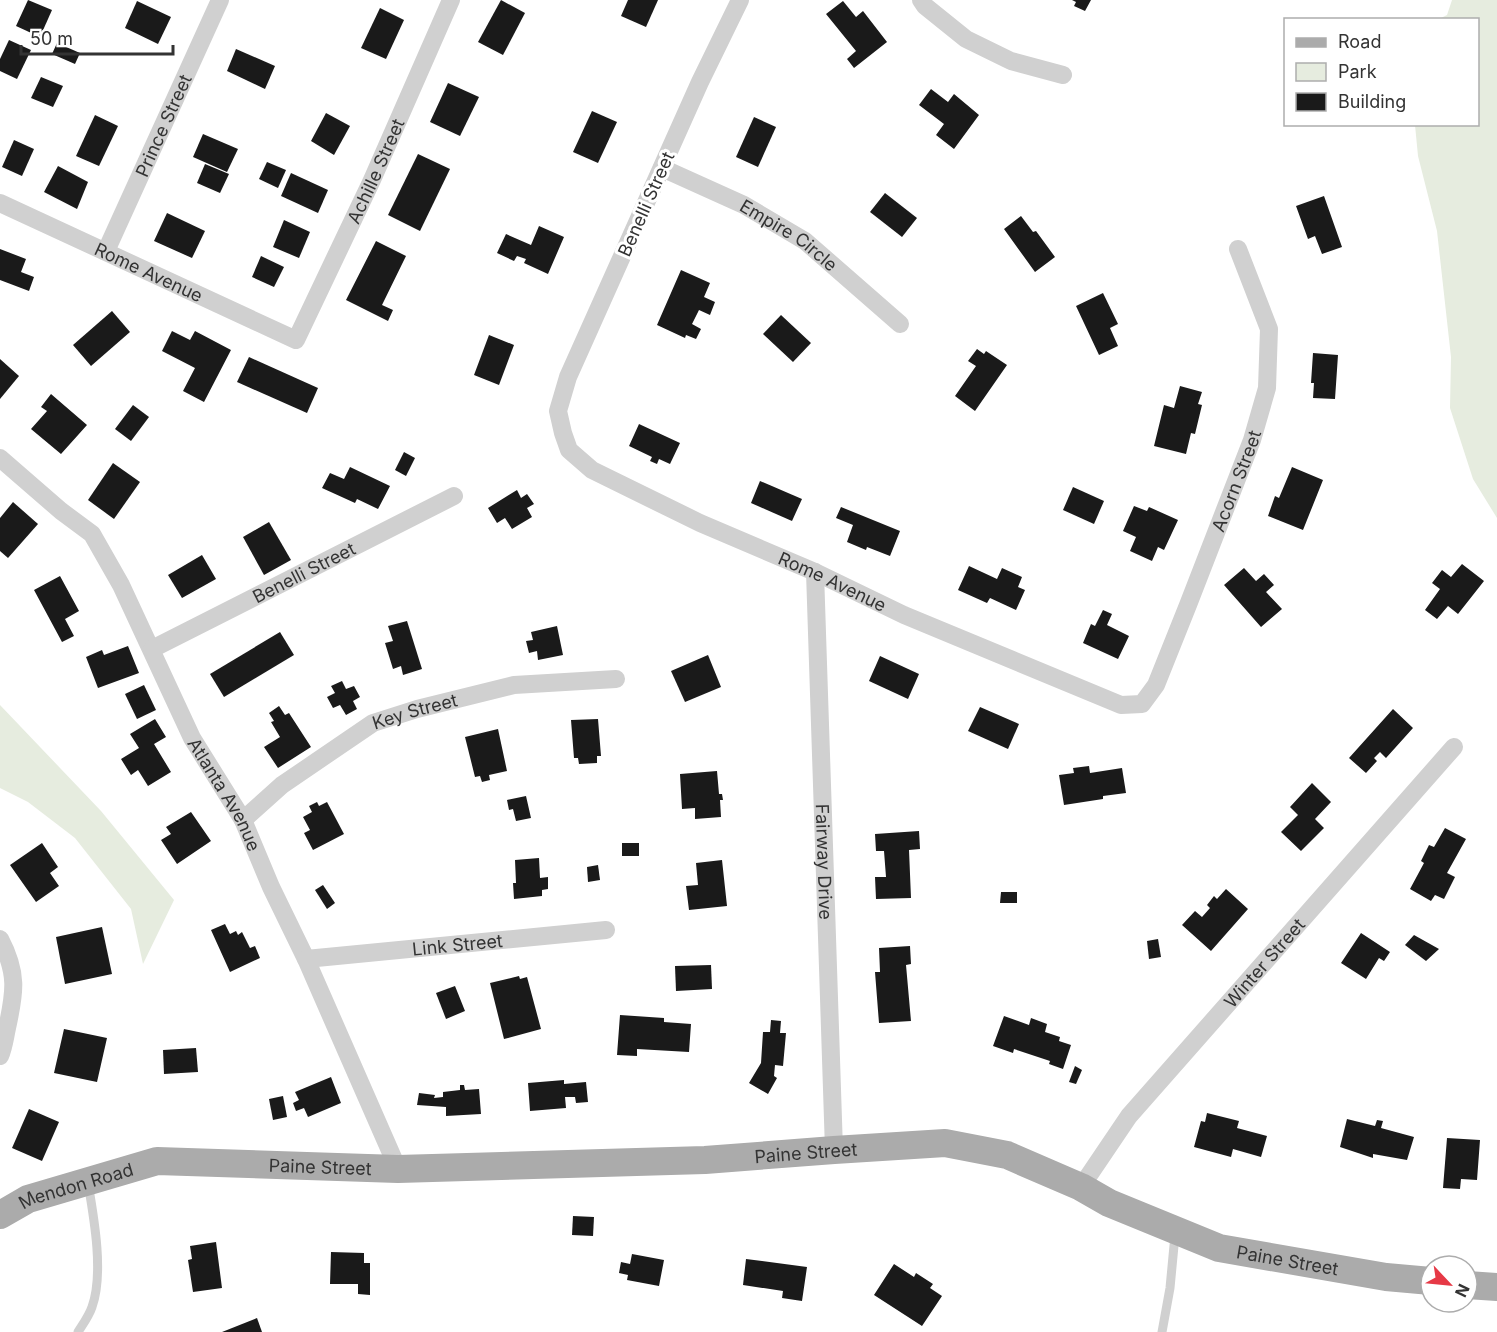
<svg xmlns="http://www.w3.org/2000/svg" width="1497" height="1332" viewBox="0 0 1497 1332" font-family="Inter,sans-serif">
<rect width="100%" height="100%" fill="#fff"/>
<g fill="#e6ecdf">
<polygon points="1452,0 1497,0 1497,518 1473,479 1450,408 1451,357 1437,231 1418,156 1415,125 1478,124 1478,20 1439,19 1447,15"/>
<polygon points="0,705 101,811 174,900 143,964 131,909 75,838 28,802 0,788"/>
</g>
<g fill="#1a1a1a">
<polygon points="28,0 52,10 40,37 16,26"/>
<polygon points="501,0 525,13 503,55 478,42"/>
<polygon points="628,0 658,0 646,27 621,16"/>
<polygon points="1072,0 1091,0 1085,11 1074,6 1076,2"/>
<polygon points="137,1 171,17 158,44 125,28"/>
<polygon points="843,1 856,17 863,11 887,42 854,68 847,59 856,51 826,14"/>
<polygon points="380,8 404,20 386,59 361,48"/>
<polygon points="9,40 31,50 17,79 0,71 0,59"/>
<polygon points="57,43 80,53 75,64 52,54"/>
<polygon points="236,49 275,66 265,89 227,71"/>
<polygon points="41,77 63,86 53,107 31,98"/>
<polygon points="448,83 479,97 460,136 430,122"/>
<polygon points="931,89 948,102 954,94 979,115 954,149 936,135 944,124 919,105"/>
<polygon points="592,111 617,122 598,163 573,152"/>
<polygon points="326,113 350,126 334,155 311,141"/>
<polygon points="95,115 118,126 99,166 76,156"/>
<polygon points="754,117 776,127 758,167 736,157"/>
<polygon points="203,134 238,149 227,172 193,157"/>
<polygon points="14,140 34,149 22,176 2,167"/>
<polygon points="418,154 450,169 420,231 388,215"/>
<polygon points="267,162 286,170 278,188 259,179"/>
<polygon points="205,164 229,174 220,193 197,183"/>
<polygon points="58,166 88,182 77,209 44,192"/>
<polygon points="291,173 328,190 318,213 281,196"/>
<polygon points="885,193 917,218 902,237 870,212"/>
<polygon points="1324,196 1342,247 1322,254 1315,236 1308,239 1296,206"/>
<polygon points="167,213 205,231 192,258 154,241"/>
<polygon points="1021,216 1033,232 1036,231 1055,257 1035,272 1004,229"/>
<polygon points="284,220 310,232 299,258 273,247"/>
<polygon points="539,226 564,237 548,274 524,263 526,259 517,256 514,261 497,253 506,234 531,245"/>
<polygon points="376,241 406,256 382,305 393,310 388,321 346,300"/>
<polygon points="0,249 26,259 21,272 34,277 29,291 0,280"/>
<polygon points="261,256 284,267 274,287 252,277"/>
<polygon points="681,270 710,283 704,297 715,302 710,315 699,310 692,324 701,329 696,339 686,335 685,338 657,325"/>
<polygon points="1103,293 1118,324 1110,328 1118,346 1099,355 1076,306"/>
<polygon points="112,311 130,332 91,366 73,345"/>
<polygon points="781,315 811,343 793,362 763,334"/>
<polygon points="172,331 190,340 195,331 231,350 204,402 183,391 195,368 162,351"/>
<polygon points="489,335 514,345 499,385 474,375"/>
<polygon points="977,349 984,354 986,351 1007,365 975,411 955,396 976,366 968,361"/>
<polygon points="1313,353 1338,355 1335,399 1313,398 1314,383 1311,383"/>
<polygon points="249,357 318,388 307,413 237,382"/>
<polygon points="0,359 19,376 0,399"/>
<polygon points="1180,386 1202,392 1198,404 1202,405 1195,434 1191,433 1186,454 1154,446 1164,405 1174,408"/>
<polygon points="51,394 87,425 61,454 31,429 47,411 41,407"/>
<polygon points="133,405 149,417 131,441 115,429"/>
<polygon points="639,424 680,443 670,464 659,459 657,464 650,461 652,457 629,446"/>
<polygon points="404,452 415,458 406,476 395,470"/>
<polygon points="113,463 140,482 114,519 88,500"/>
<polygon points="350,467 390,486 378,509 357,499 355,503 322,488 330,473 344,479"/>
<polygon points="1292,467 1323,480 1303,530 1268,516 1275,496 1279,498"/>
<polygon points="760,481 802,499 792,521 751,503"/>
<polygon points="1073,487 1104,501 1094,524 1063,510"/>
<polygon points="517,490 521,498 527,494 534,504 527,508 532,517 512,529 505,518 497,523 488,508"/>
<polygon points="13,502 38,524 8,558 0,551 0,518"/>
<polygon points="1134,506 1147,511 1149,507 1178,520 1164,550 1158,547 1152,561 1130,551 1136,537 1123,531"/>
<polygon points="841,507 900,531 890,556 867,547 866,550 847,542 853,525 836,518"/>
<polygon points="269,522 291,560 264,575 243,537"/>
<polygon points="202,555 216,579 182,598 168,575"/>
<polygon points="1462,564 1484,581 1458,614 1448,606 1437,619 1425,610 1440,589 1432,583 1442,570 1451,577"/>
<polygon points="969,566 997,579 1002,568 1022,577 1018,587 1025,590 1016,610 990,598 987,603 958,590"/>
<polygon points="1244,568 1256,581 1264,574 1274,585 1266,592 1282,609 1261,627 1224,585"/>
<polygon points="60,576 79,611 65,619 74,636 62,642 34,590"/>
<polygon points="1103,610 1112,614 1107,625 1129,636 1118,659 1083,643 1091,624 1095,626"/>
<polygon points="407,621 422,669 403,675 401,666 393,669 385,643 393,641 388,626"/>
<polygon points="557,626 563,655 538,660 537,651 529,653 526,641 533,640 531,632"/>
<polygon points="280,632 294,655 224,697 210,674"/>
<polygon points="128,646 139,673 98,688 86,657 102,650 104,655"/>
<polygon points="708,655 721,687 685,702 671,671"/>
<polygon points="880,656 919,674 908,699 869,681"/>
<polygon points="342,681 346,689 354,686 360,697 353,701 357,709 346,715 340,705 333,708 327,697 335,693 331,686"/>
<polygon points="144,685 156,710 137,719 125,694"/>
<polygon points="279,706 285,715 289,713 311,747 278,768 264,747 280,737 271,722 274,721 269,713"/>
<polygon points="980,707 1019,724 1008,749 968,731"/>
<polygon points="1393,709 1413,728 1386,758 1380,752 1374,758 1377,761 1366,773 1349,758"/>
<polygon points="155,719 166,737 154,744 171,772 148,786 138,770 131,775 121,759 139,748 130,734"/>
<polygon points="598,719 601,756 597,756 597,763 579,764 578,758 574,758 571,720"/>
<polygon points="498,729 507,771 489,775 490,780 482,782 480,776 475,777 465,737"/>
<polygon points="1089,766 1090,773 1122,768 1126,793 1103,796 1103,799 1064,805 1059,775 1074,773 1073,768"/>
<polygon points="717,771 719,794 722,794 723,800 720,800 721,817 695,819 695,808 682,809 680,774"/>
<polygon points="1312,783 1331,802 1315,819 1324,828 1301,851 1281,832 1298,815 1290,807"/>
<polygon points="526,796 531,818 516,821 513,809 509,810 507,800"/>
<polygon points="317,802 319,806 327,802 344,834 313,850 304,833 310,830 303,817 312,812 309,806"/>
<polygon points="191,812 211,841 177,864 161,840 171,834 166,827"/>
<polygon points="1445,828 1466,839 1447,873 1455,877 1444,899 1435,895 1431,901 1410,889 1424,863 1421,861 1429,845 1434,847"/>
<polygon points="919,831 920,849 909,850 911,898 876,899 875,877 886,877 884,851 876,851 875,834"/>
<polygon points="42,843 58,867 50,873 59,886 36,902 10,865"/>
<rect x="622" y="843" width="17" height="13"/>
<polygon points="539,858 540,878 548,877 548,889 542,890 542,896 514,899 513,883 516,883 515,860"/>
<polygon points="722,860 727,906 689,910 686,886 698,885 696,863"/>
<polygon points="598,865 600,880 588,882 587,867"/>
<polygon points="323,885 335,903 327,909 315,890"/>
<polygon points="1226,889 1248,909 1211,951 1182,925 1195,911 1202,917 1210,908 1207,905 1214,896 1217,899"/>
<polygon points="1001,892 1017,892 1017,903 1000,903"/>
<polygon points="225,924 230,934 236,931 238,935 242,932 250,948 255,946 260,958 230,972 211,930"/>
<polygon points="102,927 112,974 65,984 56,937"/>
<polygon points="1361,933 1390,952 1384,961 1379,958 1366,979 1341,963"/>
<polygon points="1414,935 1439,949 1426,961 1405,945"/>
<polygon points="1158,939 1161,957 1149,959 1147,941"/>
<polygon points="910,946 911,964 906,965 911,1021 879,1023 875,972 880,972 879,948"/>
<polygon points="711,965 712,989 676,991 675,966"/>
<polygon points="519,976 520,979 527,977 541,1029 504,1039 490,983"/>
<polygon points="455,986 465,1011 446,1019 436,993"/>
<polygon points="620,1015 664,1018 664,1022 691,1024 689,1052 637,1049 637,1056 617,1055"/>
<polygon points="1004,1016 1029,1025 1031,1018 1047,1024 1045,1032 1060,1037 1059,1041 1071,1045 1063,1069 1049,1064 1050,1061 1014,1049 1013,1053 993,1046"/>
<polygon points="771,1020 781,1021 780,1033 786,1033 783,1066 775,1065 774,1076 777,1078 768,1094 749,1083 761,1063 763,1032 770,1032"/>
<polygon points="64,1029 107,1038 97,1082 54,1073"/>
<polygon points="196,1048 198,1072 164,1074 163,1050"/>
<polygon points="1075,1066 1082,1070 1076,1084 1069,1082"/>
<polygon points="331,1077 341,1103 308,1117 304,1108 296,1111 293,1103 299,1100 295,1092"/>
<polygon points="564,1080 564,1084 586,1082 588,1102 576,1103 575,1097 565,1097 566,1108 530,1111 528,1083"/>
<polygon points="460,1085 464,1085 465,1090 479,1089 481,1114 446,1116 446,1107 417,1105 419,1093 435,1095 434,1098 443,1097 443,1092 460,1090"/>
<polygon points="283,1096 287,1117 273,1120 269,1099"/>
<polygon points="29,1109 59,1122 42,1161 12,1148"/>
<polygon points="1207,1113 1239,1121 1237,1128 1267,1136 1261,1157 1233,1149 1231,1157 1194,1147 1201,1121 1205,1122"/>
<polygon points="1347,1119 1375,1126 1377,1120 1383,1121 1381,1128 1414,1137 1407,1160 1373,1154 1373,1158 1340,1147"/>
<polygon points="1447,1138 1480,1140 1477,1180 1461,1179 1460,1189 1443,1188"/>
<polygon points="573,1216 594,1217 593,1236 572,1235"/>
<polygon points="216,1242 222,1288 193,1292 188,1260 192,1259 190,1246"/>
<polygon points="331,1252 364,1253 364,1263 370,1263 370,1295 358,1294 358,1284 330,1284"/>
<polygon points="632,1254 664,1260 659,1286 627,1280 628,1275 619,1273 621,1262 630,1264"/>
<polygon points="746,1259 807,1267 802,1301 782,1298 783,1291 743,1285"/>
<polygon points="894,1264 914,1277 916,1273 933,1284 930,1288 942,1296 922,1326 874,1295"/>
<polygon points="257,1318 262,1332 222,1332"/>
</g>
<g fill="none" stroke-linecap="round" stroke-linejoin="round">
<g stroke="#d0d0d0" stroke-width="9">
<path d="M78,1332C83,1324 89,1316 92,1307C104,1274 94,1218 88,1183"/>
<polyline points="1162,1332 1170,1288 1175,1235"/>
</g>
<g stroke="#d0d0d0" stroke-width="18">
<path id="s1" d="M740,0L700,82L568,377L558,411L563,433L569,450L592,470L700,523L815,572L904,615L1121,705L1142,704L1156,685L1188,605L1252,440L1267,388L1269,329L1238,249"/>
<polyline points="921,0 925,6 966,39 1011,61 1063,75"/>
<path id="s2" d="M662,168L744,205L805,241L900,324"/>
<path id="s3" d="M0,203L296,340L372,180L451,0"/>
<path id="s4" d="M106,251L220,0"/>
<path id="s5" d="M0,458L61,511L92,534L121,585L192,738L243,820L271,887L306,959L398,1169"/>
<path id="s6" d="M815,572L834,1150"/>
<path id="s7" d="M152,649L454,496"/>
<path id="s8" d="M243,820L282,785L373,723L417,709L514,685L616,679"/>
<path d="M0,939C18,973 15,992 7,1028C5,1037 4,1047 0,1056"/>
<path id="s9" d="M306,959L606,930"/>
<path id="s10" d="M1081,1187L1129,1116L1454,747"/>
</g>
<g stroke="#ababab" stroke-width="28">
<path id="s11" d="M0,1215L28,1199L157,1161L398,1169L705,1160L834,1150L945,1143L1007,1155L1081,1187L1109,1203L1219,1248L1386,1277L1431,1281"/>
<polyline points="1467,1285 1497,1287"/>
</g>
</g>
<g text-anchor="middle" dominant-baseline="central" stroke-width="6" stroke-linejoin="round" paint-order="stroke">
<g font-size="18" fill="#333" stroke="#fff">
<text stroke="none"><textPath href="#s4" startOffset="138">Prince Street</textPath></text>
<text stroke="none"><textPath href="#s3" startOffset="513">Achille Street</textPath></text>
<text transform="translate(646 204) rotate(-66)">Benelli Street</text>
<text stroke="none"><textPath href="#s2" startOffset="144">Empire Circle</textPath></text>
<text stroke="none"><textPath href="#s3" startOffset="164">Rome Avenue</textPath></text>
<text stroke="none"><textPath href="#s1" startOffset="1364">Acorn Street</textPath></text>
<text stroke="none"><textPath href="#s7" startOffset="170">Benelli Street</textPath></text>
<text stroke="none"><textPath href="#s1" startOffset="786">Rome Avenue</textPath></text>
<text stroke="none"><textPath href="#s8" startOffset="206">Key Street</textPath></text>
<text stroke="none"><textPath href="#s5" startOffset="412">Atlanta Avenue</textPath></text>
<text stroke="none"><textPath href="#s6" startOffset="290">Fairway Drive</textPath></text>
<text stroke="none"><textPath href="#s9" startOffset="152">Link Street</textPath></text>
<text stroke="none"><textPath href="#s10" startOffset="290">Winter Street</textPath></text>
<text stroke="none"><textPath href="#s11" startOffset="816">Paine Street</textPath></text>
<text stroke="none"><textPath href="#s11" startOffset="330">Paine Street</textPath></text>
<text stroke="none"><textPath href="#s11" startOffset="82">Mendon Road</textPath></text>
<text stroke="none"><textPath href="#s11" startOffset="1320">Paine Street</textPath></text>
</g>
</g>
<rect x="1284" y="18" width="195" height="108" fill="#ffffff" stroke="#adadad" stroke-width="1.5"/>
<rect x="1296" y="38" width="30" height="9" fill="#ababab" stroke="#adadad" stroke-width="1.5"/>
<text x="1338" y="48" font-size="18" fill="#333333">Road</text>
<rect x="1296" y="63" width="30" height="18" fill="#e6ecdf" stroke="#adadad" stroke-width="1.5"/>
<text x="1338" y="78" font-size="18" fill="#333333">Park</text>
<rect x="1296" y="93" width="30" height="18" fill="#1a1a1a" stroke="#adadad" stroke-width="1.5"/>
<text x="1338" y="108" font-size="18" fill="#333333">Building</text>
<g transform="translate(1449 1284) rotate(116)"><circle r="28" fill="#ffffff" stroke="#adadad" stroke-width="1.5"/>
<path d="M0-4.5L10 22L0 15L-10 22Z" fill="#e63946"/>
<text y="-9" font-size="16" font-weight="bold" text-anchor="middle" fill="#333333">N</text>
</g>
<path d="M21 45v9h152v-9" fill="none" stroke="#333333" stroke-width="3"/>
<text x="30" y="45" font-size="18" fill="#333333" stroke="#ffffff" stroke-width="4.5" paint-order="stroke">50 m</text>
</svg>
